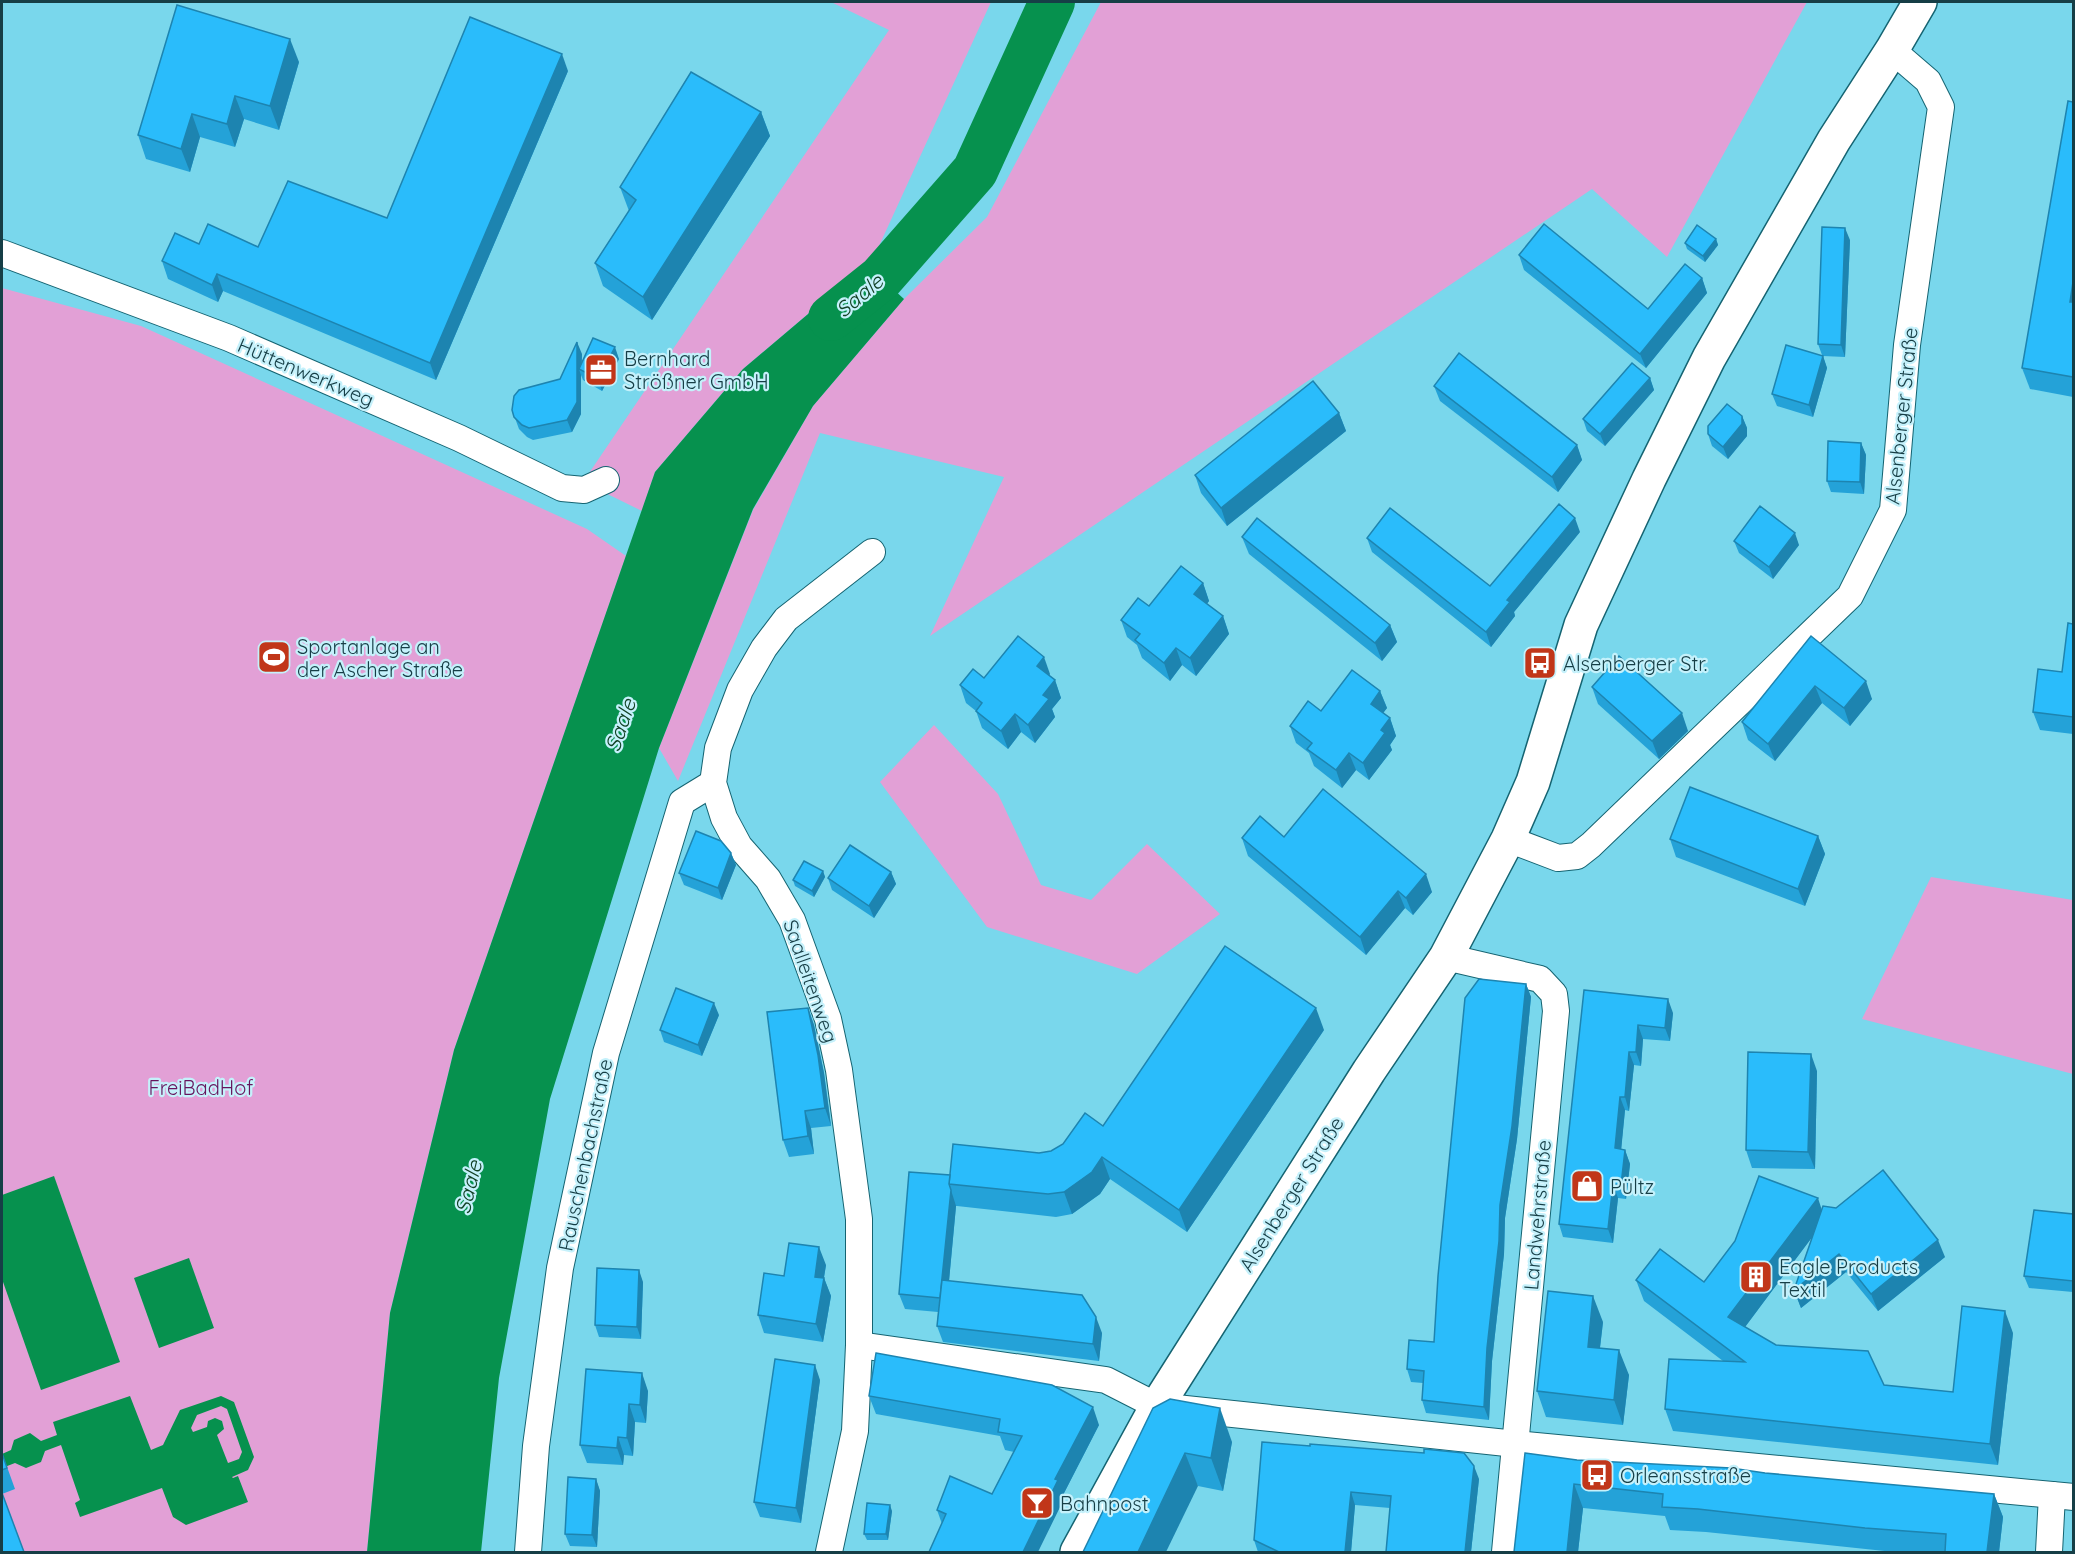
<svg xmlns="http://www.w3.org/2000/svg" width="2075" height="1554" viewBox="0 0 2075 1554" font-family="Quicksand,sans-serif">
<rect width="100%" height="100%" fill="#79d7ec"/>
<g fill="#e2a0d6">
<polygon points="831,2 991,2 873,259 743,369 655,472 642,511 583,482 889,30"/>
<polygon points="1101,2 1807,2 1667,257 1592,189 930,636 1004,477 820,433 678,781 659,748 753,510 813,406 904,299 987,217"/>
<polygon points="2,288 141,326 587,529 626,556 454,1050 390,1313 367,1552 2,1552"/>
<polygon points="934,725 998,794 1041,885 1091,900 1147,844 1220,914 1137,974 987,927 880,782"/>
<polygon points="1931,877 2073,900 2073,1074 1862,1019"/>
</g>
<g fill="#06914e" fill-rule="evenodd">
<polygon points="873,259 881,278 904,299 813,406 753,509 659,748 550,1099 499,1378 481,1552 367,1552 390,1313 454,1050 655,472 743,369"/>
<polygon points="54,1176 120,1362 41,1390 2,1279 2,1195"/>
<polygon points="189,1258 214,1328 159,1348 134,1278"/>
<path d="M130,1396L151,1450L163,1445L180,1410L221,1396L234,1402L254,1457L248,1470L232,1477L233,1478L238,1476L248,1502L186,1525L173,1517L162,1488L80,1517L75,1503L80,1500L61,1445L45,1451L41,1462L26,1468L15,1463L2,1468V1454L11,1450L14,1440L30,1433L41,1441L57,1435L53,1422ZM221,1406L227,1409L242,1452L239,1459L228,1463L217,1435L224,1429L222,1421L215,1418L208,1421L207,1427L193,1432L191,1428L197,1415Z"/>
</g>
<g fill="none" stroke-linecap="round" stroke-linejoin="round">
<polyline stroke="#06914e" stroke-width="46" points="831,318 881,278 975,171 1052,2"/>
<g stroke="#156472" stroke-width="28">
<g id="minor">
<polyline points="2,253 229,338 459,438 562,488 584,490 606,480"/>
<polyline points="1508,839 1558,858 1577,856 1591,845 1850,596 1893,510 1907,345 1941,107 1928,81 1892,50"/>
<polyline points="1446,957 1540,979 1554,994 1556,1011 1505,1552"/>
<polyline points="859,1345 1106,1380 1157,1406 1516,1444 2074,1497"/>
<polyline points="528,1552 536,1446 560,1268 606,1053 682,802 713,783"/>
<polyline points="829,1552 855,1431 859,1345 859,1219 839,1070 828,1019 792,920 768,879 739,846 724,818 713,783 718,748 740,690 764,648 786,619 872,552"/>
<polyline points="2049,1552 2052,1495"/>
</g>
</g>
<g stroke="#156472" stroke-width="36">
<polyline id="tertiary" points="1077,1552 1157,1406 1369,1071 1446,957 1508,839 1533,782 1581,625 1649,479 1709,358 1834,140 1892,50 1920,2"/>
</g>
<use href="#minor" stroke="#fff" stroke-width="26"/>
<use href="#tertiary" stroke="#fff" stroke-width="33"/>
</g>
<g fill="#24a2d8">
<polygon points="299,62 279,130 244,119 235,147 200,137 190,172 146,159 138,135"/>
<polygon points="568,71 436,380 223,291 218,302 168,279 162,261 199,244 258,247 387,218"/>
<polygon points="2073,102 2073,397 2030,389 2022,368"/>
<polygon points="761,112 770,136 652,320 603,286 595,263 629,211 620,187"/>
<polygon points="1716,239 1718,245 1705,262 1687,249 1685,243"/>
<polygon points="1850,240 1845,357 1823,356 1827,368 1813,417 1777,406 1772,394 1822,355 1818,344"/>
<polygon points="1519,255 1648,309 1702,278 1707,293 1646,368 1524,270"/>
<polygon points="582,354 582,363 619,359 602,391 583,380 581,375 581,414 572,432 533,440 527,437 519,429 512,410 560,379"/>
<polygon points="1650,378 1654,390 1605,446 1587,431 1583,419"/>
<polygon points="1434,386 1577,445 1582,460 1558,492 1440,401"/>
<polygon points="1339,413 1346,431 1227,526 1201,493 1195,475"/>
<polygon points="1742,416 1747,428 1747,436 1728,459 1712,446 1708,434"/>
<polygon points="1861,443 1866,455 1864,494 1831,492 1827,481"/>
<polygon points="1580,532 1514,612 1515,616 1491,647 1372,552 1367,538 1490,586"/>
<polygon points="1242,537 1390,625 1397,642 1382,661 1249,554"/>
<polygon points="1734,541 1799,545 1773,579 1739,553"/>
<polygon points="1203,583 1209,601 1207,604 1223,616 1229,634 1196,676 1182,665 1170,681 1142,658 1137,645 1127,637 1121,620"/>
<polygon points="2073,624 2073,734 2040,730 2033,712 2062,672"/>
<polygon points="1811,636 1872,699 1850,726 1822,703 1775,761 1748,740 1742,722"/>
<polygon points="1050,674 1049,676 1055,680 1061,698 1052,709 1055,717 1035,743 1021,732 1008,749 982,728 976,711 966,703 960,685 984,678"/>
<polygon points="1592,687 1688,731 1659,759 1598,704"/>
<polygon points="1380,691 1387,708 1383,713 1390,718 1396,736 1390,745 1392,750 1369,780 1356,770 1342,788 1314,766 1309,753 1296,743 1290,726 1321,711"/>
<polygon points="1818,836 1825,854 1805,906 1676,857 1670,839"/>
<polygon points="1284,837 1432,892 1413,915 1405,908 1366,955 1248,856 1242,838"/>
<polygon points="731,853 736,865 722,900 684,885 679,873"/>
<polygon points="823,871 825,877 814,897 795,886 793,880"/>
<polygon points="891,872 896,884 874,918 832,890 828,878"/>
<polygon points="1526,984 1531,997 1517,1139 1505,1218 1504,1254 1492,1361 1489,1420 1426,1413 1422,1400 1423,1383 1411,1382 1407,1369 1434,1342"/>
<polygon points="1584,990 1673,1013 1670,1041 1643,1039 1641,1066 1634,1065 1629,1111 1625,1110 1621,1149 1625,1150 1630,1164 1626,1199 1618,1198 1613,1243 1563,1237 1559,1224"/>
<polygon points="808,1008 814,1025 824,1073 831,1126 811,1128 814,1154 789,1157 783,1140"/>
<polygon points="719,1015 702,1056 664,1042 660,1030"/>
<polygon points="1324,1030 1187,1232 1110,1179 1100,1194 1072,1214 1056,1217 957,1206 956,1206 949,1281 1102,1333 1099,1361 943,1342 937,1326 938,1312 905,1309 899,1294 950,1175 1039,1153 1051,1151 1103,1126"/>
<polygon points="1817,1071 1815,1169 1752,1168 1746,1150"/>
<polygon points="1822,1209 1945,1257 1878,1311 1846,1272 1801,1308 1794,1290 1812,1237 1745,1327 1776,1345 1884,1385 1953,1392 2013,1333 1998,1465 1673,1431 1665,1409 1723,1361 1644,1301 1636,1280 1704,1282"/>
<polygon points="2073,1214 2073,1292 2029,1288 2024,1276"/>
<polygon points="826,1265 824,1278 831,1296 823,1342 764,1333 758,1315 784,1276"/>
<polygon points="643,1282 641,1339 599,1337 595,1325"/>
<polygon points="1603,1322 1600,1348 1629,1375 1623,1425 1546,1417 1537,1391"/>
<polygon points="586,1369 648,1391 646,1423 635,1422 633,1456 624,1455 623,1465 587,1463 580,1445"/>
<polygon points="820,1380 801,1523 760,1517 754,1502"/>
<polygon points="869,1396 1099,1425 1063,1495 1064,1499 942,1524 937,1510 992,1494 1014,1452 1005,1450 1000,1436 876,1414"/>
<polygon points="1153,1408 1232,1442 1223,1491 1198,1486"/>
<polygon points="1262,1442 1479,1479 1471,1552 1386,1552 1390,1508 1355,1505 1351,1552 1258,1552 1254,1540"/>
<polygon points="2,1453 15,1489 2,1494 2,1552"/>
<polygon points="1577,1460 1765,1473 1994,1494 2003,1517 1999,1552 1894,1552 1706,1532 1670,1530 1665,1516 1583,1508 1578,1552 1514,1552"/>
<polygon points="596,1479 600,1491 597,1547 570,1546 565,1534"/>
<polygon points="892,1511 888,1540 867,1540 864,1534"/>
</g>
<g fill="#1d84b0">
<polygon points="290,39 299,62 279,130 270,106"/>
<polygon points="562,54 568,71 436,380 430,363"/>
<polygon points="235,96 244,119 235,147 227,124"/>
<polygon points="761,112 770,136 652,320 643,297"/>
<polygon points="192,114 200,137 190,172 181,149"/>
<polygon points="1845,228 1850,240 1845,357 1841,345"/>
<polygon points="1716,239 1718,245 1705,262 1703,256"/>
<polygon points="217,274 223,291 218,302 212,285"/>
<polygon points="1702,278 1707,293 1646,368 1640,354"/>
<polygon points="2073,282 2073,311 2070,302"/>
<polygon points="577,342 582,354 581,370 579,369 581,375 581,414 572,432 567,420"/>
<polygon points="615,347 619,359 602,391 598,379"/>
<polygon points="1823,356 1827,368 1813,417 1809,405"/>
<polygon points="1650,378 1654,390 1605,446 1600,434"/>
<polygon points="1339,413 1346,431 1227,526 1221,508"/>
<polygon points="1742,416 1747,428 1747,436 1728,459 1723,447"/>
<polygon points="1861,443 1866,455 1864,494 1860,482"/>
<polygon points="1577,445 1582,460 1558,492 1552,477"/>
<polygon points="1575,518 1580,532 1514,612 1515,616 1491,647 1486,632 1507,600"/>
<polygon points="1795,533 1799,545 1773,579 1769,567"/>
<polygon points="1203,583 1209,601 1201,611 1194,594"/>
<polygon points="1223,616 1229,634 1196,676 1190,658"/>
<polygon points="1390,625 1397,642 1382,661 1375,643"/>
<polygon points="1176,648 1182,665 1170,681 1164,663"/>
<polygon points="1044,657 1050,674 1043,683 1037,666"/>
<polygon points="1055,680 1061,698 1052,709 1055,717 1035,743 1028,725 1043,695"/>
<polygon points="1866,681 1872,699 1850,726 1844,708"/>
<polygon points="1815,686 1822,703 1775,761 1768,744"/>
<polygon points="1380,691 1387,708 1377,721 1371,704"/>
<polygon points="1682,713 1688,731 1659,759 1652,741"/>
<polygon points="1015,714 1021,732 1008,749 1001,731"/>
<polygon points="1390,718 1396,736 1390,745 1392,750 1369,780 1363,763 1381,730"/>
<polygon points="1349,753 1356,770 1342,788 1336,770"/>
<polygon points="1818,836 1825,854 1805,906 1798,889"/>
<polygon points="731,853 736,865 722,900 718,888"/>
<polygon points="823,871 825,877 814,897 812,891"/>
<polygon points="891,872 896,884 874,918 869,906"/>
<polygon points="1426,874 1432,892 1413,915 1406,898"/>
<polygon points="1398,891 1405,908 1366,955 1360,937"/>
<polygon points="1526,984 1531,997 1517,1139 1505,1218 1504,1254 1492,1361 1489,1420 1484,1407 1487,1348 1500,1205"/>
<polygon points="1668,999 1673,1013 1670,1041 1665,1028"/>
<polygon points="714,1003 719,1015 702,1056 698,1045"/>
<polygon points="808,1008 814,1025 824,1073 831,1126 825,1108"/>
<polygon points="1316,1008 1324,1030 1187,1232 1179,1210"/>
<polygon points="1638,1025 1643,1039 1641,1066 1636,1052"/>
<polygon points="1629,1052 1634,1065 1629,1111 1625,1097"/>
<polygon points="1811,1054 1817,1071 1815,1169 1808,1152"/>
<polygon points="1620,1097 1625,1110 1620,1162 1615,1148"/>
<polygon points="805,1111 811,1128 814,1154 808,1136"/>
<polygon points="1625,1150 1630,1164 1626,1199 1621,1185"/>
<polygon points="1102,1157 1110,1179 1100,1194 1072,1214 1064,1192"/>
<polygon points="1613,1184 1618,1198 1613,1243 1608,1229"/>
<polygon points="951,1190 956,1206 946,1313 940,1298"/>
<polygon points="1818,1198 1825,1220 1736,1339 1728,1317"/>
<polygon points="1938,1240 1945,1257 1878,1311 1871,1294"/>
<polygon points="819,1247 826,1265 821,1294 824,1278 831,1296 823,1342 816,1324 815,1277"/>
<polygon points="1839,1254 1846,1272 1801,1308 1794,1290"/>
<polygon points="639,1270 643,1282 641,1339 637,1327"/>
<polygon points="1593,1296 1603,1322 1597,1372 1588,1347"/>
<polygon points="2005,1311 2013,1333 1998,1465 1990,1444"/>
<polygon points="1096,1317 1102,1333 1099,1361 1093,1344"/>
<polygon points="1619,1350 1629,1375 1623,1425 1614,1400"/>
<polygon points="815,1365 820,1380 801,1523 796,1508"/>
<polygon points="642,1373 648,1391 646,1423 640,1405"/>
<polygon points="629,1404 635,1422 633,1456 627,1438"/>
<polygon points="1093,1407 1099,1425 1063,1495 1064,1499 1038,1552 1023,1552 1055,1479"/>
<polygon points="1220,1408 1232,1442 1223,1491 1211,1458"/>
<polygon points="618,1437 624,1455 623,1465 617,1448"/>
<polygon points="1185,1453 1198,1486 1166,1552 1138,1552"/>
<polygon points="1474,1466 1479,1479 1471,1552 1465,1552"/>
<polygon points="596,1479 600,1491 597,1547 592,1535"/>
<polygon points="1574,1484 1583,1508 1578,1552 1567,1552"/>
<polygon points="1351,1492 1355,1505 1351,1552 1345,1552"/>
<polygon points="1994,1494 2003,1517 1999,1552 1987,1552"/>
<polygon points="890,1505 892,1511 888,1540 886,1534"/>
</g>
<g fill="#2abcfb" stroke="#1d84b0" stroke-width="1.5">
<polygon points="177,5 290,39 270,106 235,96 227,124 192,114 181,149 138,135"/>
<polygon points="470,17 562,54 430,363 217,274 212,285 162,261 175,233 199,244 208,224 258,247 288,181 387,218"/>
<polygon points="691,72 761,112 643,297 595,263 636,200 620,187"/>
<polygon points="2068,101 2073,102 2073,282 2070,302 2073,302 2073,377 2022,368"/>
<polygon points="1544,224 1648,309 1685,264 1702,278 1640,354 1519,255"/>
<polygon points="1697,225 1716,239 1703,256 1685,243"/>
<polygon points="1822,227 1845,228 1841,345 1818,344"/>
<polygon points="593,338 615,347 598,379 579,369"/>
<polygon points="577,342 577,402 567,420 529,428 522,425 514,417 512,410 514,396 519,390 560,379"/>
<polygon points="1786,345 1823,356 1809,405 1772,394"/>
<polygon points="1459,353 1577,445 1552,477 1434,386"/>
<polygon points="1632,363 1650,378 1600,434 1583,419"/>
<polygon points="1313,381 1339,413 1221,508 1195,475"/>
<polygon points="1727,404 1742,416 1742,424 1723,447 1708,434 1708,426"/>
<polygon points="1828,441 1861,443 1860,482 1827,481"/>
<polygon points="1559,504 1575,518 1507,600 1510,602 1486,632 1367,538 1390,508 1490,586"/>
<polygon points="1760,506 1795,533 1769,567 1734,541"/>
<polygon points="1257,518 1390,625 1375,643 1242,537"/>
<polygon points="1181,566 1203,583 1194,594 1223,616 1190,658 1176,648 1164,663 1135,640 1140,634 1121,620 1138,598 1149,606"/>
<polygon points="2068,623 2073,624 2073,717 2033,712 2038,669 2062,672"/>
<polygon points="1018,636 1044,657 1037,666 1055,680 1043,695 1049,699 1028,725 1015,714 1001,731 976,711 982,703 960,685 973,669 984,678"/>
<polygon points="1811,636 1866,681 1844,708 1815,686 1768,744 1742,722"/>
<polygon points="1619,656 1682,713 1652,741 1592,687"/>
<polygon points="1352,670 1380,691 1371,704 1390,718 1381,730 1385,733 1363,763 1349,753 1336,770 1307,749 1312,743 1290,726 1308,701 1321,711"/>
<polygon points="1690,787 1818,836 1798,889 1670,839"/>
<polygon points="1323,789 1426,874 1406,898 1398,891 1360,937 1242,838 1260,816 1284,837"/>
<polygon points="696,831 721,841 731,853 718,888 679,873"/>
<polygon points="850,845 891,872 869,906 828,878"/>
<polygon points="804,861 823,871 812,891 793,880"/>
<polygon points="1225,946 1316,1008 1179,1210 1102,1157 1092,1172 1064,1192 1048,1194 949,1184 953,1144 1039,1153 1051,1151 1063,1144 1085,1113 1103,1126"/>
<polygon points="1479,979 1526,984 1512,1126 1500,1205 1499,1241 1487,1348 1484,1407 1422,1400 1424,1371 1407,1369 1409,1340 1434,1342 1438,1276 1465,998"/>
<polygon points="676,988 714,1003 698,1045 660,1030"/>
<polygon points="1584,990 1668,999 1665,1028 1638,1025 1636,1052 1629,1052 1625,1097 1620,1097 1615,1148 1625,1150 1621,1185 1613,1184 1608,1229 1559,1224"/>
<polygon points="808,1008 818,1055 825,1108 805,1111 808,1136 783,1140 767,1012"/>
<polygon points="1748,1052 1811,1054 1808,1152 1746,1150"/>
<polygon points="1883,1170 1938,1240 1871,1294 1839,1254 1794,1290 1823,1206 1836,1208"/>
<polygon points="909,1172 950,1175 949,1184 951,1190 940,1298 899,1294"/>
<polygon points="1759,1176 1818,1198 1728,1317 1776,1345 1868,1351 1884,1385 1953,1392 1962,1306 2005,1311 1990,1444 1665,1409 1669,1359 1745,1362 1636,1280 1660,1249 1704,1282 1735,1241"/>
<polygon points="2034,1210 2073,1214 2073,1281 2024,1276"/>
<polygon points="789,1243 819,1247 815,1277 824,1278 816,1324 758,1315 764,1273 784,1276"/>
<polygon points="597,1268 639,1270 637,1327 595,1325"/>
<polygon points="942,1280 1082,1295 1096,1317 1093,1344 937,1326"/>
<polygon points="1548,1291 1593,1296 1588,1347 1619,1350 1614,1400 1537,1391"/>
<polygon points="876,1353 1052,1385 1093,1407 1055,1479 1058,1480 1023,1552 929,1552 946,1514 937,1510 950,1476 992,1494 1022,1436 998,1432 1000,1419 869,1396"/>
<polygon points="775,1359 815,1365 796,1508 754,1502"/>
<polygon points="586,1369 642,1373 640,1405 629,1404 627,1438 618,1437 617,1448 580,1445"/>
<polygon points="1170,1399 1220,1408 1211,1458 1185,1453 1138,1552 1083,1552 1153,1408"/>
<polygon points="1262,1442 1310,1446 1310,1444 1424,1453 1424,1449 1464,1453 1474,1466 1465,1552 1386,1552 1391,1496 1351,1492 1345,1552 1279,1552 1254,1540"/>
<polygon points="2,1453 7,1468 2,1470"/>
<polygon points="1525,1453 1577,1460 1731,1468 1765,1473 1994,1494 1987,1552 1945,1552 1946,1534 1865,1528 1698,1509 1662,1507 1663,1494 1574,1484 1567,1552 1514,1552"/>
<polygon points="568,1477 596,1479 592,1535 565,1534"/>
<polygon points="2,1493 24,1552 2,1552"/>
<polygon points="867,1503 890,1505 886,1534 864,1534"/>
</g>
<defs>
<g id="office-square" transform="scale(1.725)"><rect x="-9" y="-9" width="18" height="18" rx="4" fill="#c13619" stroke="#c5f1fb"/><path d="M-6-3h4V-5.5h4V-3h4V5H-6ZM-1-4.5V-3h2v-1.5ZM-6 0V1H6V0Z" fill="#fff"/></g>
<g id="stadium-square" transform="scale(1.725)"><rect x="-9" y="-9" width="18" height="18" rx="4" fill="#c13619" stroke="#c5f1fb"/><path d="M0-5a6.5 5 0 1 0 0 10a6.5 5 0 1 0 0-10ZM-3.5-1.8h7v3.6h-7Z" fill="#fff"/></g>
<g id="bus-square" transform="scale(1.725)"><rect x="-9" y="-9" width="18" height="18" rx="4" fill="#c13619" stroke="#c5f1fb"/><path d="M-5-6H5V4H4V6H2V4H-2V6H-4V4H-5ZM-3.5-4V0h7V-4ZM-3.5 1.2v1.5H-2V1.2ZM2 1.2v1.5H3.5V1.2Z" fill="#fff"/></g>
<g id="shop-square" transform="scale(1.725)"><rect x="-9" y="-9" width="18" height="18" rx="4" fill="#c13619" stroke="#c5f1fb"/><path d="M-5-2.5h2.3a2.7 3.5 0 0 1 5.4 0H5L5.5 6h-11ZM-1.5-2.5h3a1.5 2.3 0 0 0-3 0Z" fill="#fff"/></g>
<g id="building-square" transform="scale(1.725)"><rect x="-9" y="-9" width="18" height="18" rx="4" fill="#c13619" stroke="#c5f1fb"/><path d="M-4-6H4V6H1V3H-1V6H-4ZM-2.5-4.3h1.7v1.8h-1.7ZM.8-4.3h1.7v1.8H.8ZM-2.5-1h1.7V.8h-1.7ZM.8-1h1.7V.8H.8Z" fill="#fff"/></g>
<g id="bar-square" transform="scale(1.725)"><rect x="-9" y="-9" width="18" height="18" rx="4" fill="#c13619" stroke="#c5f1fb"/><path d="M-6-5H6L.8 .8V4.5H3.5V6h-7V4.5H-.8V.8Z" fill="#fff"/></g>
</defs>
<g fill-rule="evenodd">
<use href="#office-square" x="601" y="370"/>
<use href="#stadium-square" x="274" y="657"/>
<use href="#bus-square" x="1540" y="663"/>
<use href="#shop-square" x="1587" y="1186"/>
<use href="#building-square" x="1756" y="1277"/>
<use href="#bus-square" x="1597" y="1475"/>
<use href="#bar-square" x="1037" y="1503"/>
</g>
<g text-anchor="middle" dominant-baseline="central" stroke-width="4.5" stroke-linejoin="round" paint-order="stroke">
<g font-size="20" fill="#163e46" stroke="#c5f1fb" text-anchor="start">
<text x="624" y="358">Bernhard<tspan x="624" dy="23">Strößner GmbH</tspan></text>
<text x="297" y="646">Sportanlage an<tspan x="297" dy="23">der Ascher Straße</tspan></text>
<text x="1563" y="663">Alsenberger Str.</text>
<text x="1610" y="1186">Pültz</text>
<text x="1779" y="1266">Eagle Products<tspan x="1779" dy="23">Textil</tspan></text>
<text x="1620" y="1475">Orleansstraße</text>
<text x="1060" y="1503">Bahnpost</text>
</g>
<g font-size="20" fill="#163e46" stroke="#c5f1fb">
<text transform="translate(306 372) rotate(23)">Hüttenwerkweg</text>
<text transform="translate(1901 416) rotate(-84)">Alsenberger Straße</text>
<text transform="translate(811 981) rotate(71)">Saalleitenweg</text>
<text transform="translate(585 1155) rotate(-78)">Rauschenbachstraße</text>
<text transform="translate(1291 1194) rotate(-58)">Alsenberger Straße</text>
<text transform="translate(1537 1215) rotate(-85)">Landwehrstraße</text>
</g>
<g font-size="20" fill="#67155d" stroke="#c5f1fb">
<text x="201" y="1087">FreiBadHof</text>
</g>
<g font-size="21" font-style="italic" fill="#124024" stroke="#c5f1fb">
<text transform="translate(859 295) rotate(-40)">Saale</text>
<text transform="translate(620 725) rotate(-71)">Saale</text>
<text transform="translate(468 1187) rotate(-76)">Saale</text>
</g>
</g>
<rect width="2075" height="1554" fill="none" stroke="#163e46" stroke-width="6"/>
</svg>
